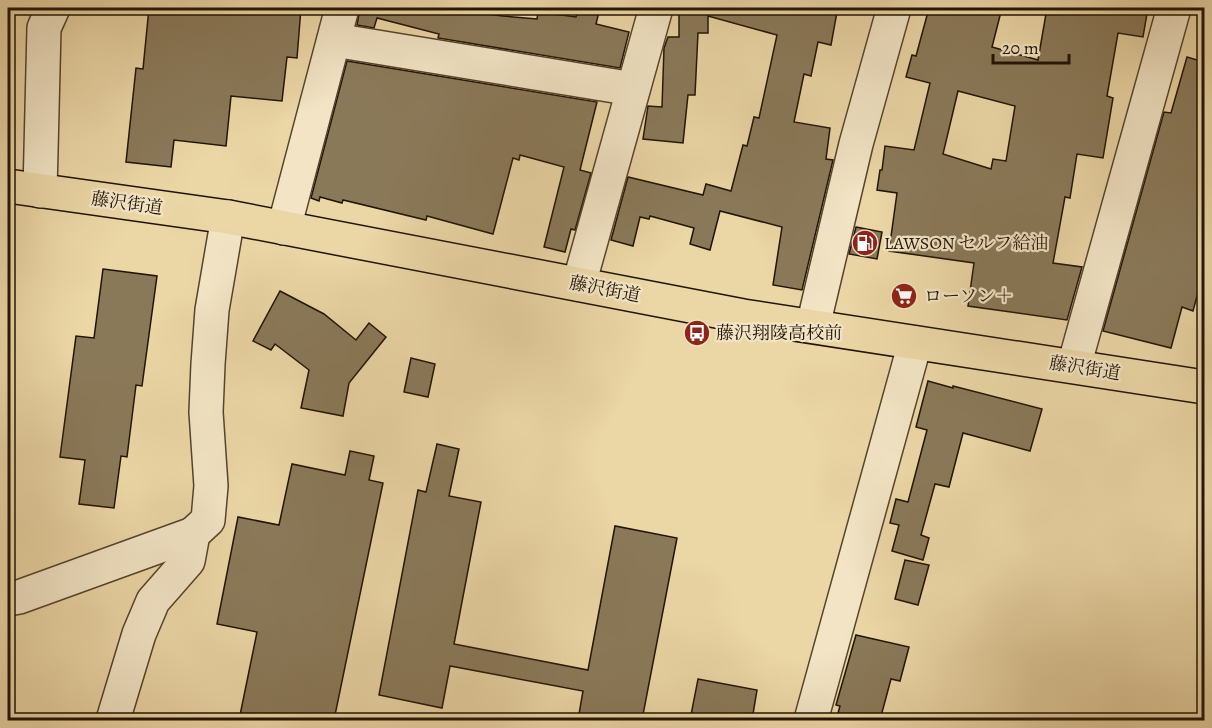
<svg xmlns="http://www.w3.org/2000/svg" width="1212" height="728" viewBox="0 0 1212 728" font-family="Alegreya,'Noto Serif JP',serif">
<rect width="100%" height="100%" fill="#ebd6a6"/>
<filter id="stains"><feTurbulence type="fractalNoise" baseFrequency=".00333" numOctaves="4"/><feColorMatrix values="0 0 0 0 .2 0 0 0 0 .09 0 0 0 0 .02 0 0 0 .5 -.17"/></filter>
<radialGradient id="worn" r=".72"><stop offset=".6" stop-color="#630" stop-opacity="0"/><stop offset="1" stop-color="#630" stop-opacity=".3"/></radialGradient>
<g fill="#8a7959" stroke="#211405" stroke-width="1.5" fill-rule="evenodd">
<polygon points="149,8 301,8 297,58 287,57 282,101 231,96 226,146 174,140 171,167 126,162 136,68 143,69"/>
<polygon points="360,8 438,8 503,16 537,19 538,12 576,17 578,8 600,8 596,24 629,32 620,68 438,38 439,34 377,18 374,28 357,25"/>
<polygon points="679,8 824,8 824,10 837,12 831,45 818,42 811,76 804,74 794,122 830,128 826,159 833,160 802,290 773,285 782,227 720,211 710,250 690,244 694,228 650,216 649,219 640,217 633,246 611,240 628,177 703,195 706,184 731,191 743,145 747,146 754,117 759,118 777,35 708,16 708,33 698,33 695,95 688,95 683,143 643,139 648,106 662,107 664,48 668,37 679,37"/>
<path d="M929,8H1002L992,47L1038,60L1047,8H1148L1143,37L1118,33L1107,96L1113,98L1103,158L1077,154L1070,198L1065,197L1053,263L1082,267L1067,320L968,306L974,263L889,251L897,193L877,190L880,170H882L885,146L914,150L930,83L906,77L912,55L916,56ZM958,91L1015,106L1006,161L993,159L991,169L943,154Z"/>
<polygon points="1187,57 1204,62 1204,270 1193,311 1182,307 1171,348 1103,331 1164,112 1171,113"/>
<polygon points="347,61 597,102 580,170 591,173 575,230 571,229 565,252 544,247 564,167 520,155 519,160 513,158 493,234 427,216 426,220 343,200 342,203 320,197 319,201 311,198"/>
<polygon points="856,227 882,232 877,259 849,254"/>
<polygon points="103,269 157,276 142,386 136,385 127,457 121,456 114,508 79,504 85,460 60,457 76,336 94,338"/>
<polygon points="280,291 324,314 356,340 369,323 386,337 349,383 343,416 301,408 309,370 275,344 271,350 253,341"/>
<polygon points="411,358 435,364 428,397 404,392"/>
<polygon points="928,381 953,388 953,386 1042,409 1030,451 963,433 949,487 935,484 921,535 929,538 923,560 892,551 899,525 890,523 896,499 908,502 927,430 916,427"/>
<polygon points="437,444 459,449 449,496 481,502 454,644 588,670 615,526 677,538 642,720 578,720 583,691 450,666 442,708 379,695 418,490 426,492"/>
<polygon points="350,451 374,456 369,480 383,483 334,720 239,720 257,632 217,624 238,517 279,525 292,464 345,475"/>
<polygon points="905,560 929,565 918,605 895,599"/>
<polygon points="856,635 909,647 900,681 891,679 880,720 836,720 840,706 836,705"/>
<polygon points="698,679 757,690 752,720 690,720"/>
</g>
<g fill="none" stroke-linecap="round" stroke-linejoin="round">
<g stroke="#54442d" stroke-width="36">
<g id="minor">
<polyline points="334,40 633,89"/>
<polyline points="40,191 44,28 53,8"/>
<polyline points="284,228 342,8"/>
<polyline points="579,284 656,8"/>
<polyline points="813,326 856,144 894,8"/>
<polyline points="1074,366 1174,8"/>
<polyline points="8,599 19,597 193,534"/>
<polyline points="113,720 139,634 153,601 188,561 193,534 208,520 211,486 206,412 208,364 212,310 228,217"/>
<polyline points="811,720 915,343"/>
</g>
</g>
<g stroke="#211405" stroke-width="36">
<polyline id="highway" points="8,186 228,217 743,316 1204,387"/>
</g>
<use href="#minor" stroke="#f2e4c5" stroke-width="33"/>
<use href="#highway" stroke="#ebd6a6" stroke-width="33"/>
</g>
<defs>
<g id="fuel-disc" transform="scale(1.35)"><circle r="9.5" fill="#8f2418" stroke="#f2e4c5"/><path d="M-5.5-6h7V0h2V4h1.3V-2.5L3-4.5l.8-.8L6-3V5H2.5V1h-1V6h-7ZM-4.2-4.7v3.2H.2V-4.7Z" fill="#fff"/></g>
<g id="supermarket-disc" transform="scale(1.35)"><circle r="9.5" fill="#8f2418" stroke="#f2e4c5"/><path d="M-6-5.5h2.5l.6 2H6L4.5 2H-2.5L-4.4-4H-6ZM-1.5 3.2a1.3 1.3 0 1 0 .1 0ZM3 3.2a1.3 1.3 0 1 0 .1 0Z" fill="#fff"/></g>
<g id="bus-disc" transform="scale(1.35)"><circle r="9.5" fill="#8f2418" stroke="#f2e4c5"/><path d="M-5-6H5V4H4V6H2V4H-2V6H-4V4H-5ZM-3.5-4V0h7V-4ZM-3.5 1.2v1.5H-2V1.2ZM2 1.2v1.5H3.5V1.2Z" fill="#fff"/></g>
</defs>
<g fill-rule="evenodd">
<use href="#fuel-disc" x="865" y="243"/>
<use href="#supermarket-disc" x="904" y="296"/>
<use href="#bus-disc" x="697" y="333"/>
</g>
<g text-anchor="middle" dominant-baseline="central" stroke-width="4.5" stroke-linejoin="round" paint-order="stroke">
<g font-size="18" fill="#211405" stroke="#f2e4c5">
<text transform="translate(127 203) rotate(8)">藤沢街道</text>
<text transform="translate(605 289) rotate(11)">藤沢街道</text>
<text transform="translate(1085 368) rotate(9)">藤沢街道</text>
</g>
<g font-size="18" fill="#211405" stroke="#f2e4c5" text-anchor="start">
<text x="884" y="243">LAWSON セルフ給油</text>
<text x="924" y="296">ローソン＋</text>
<text x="716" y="333">藤沢翔陵高校前</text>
</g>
</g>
<rect width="1212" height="728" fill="none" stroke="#ebd6a6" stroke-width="30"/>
<rect x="9" y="9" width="1194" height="710" fill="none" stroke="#211405" stroke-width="3"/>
<rect x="15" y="15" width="1182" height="698" fill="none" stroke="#211405" stroke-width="1.5"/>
<path d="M993 54v9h76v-9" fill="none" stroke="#211405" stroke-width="3"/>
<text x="1002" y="54" font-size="18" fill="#211405" stroke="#f2e4c5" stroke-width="4.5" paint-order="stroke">20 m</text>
<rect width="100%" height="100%" filter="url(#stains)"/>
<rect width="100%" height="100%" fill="url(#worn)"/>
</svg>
